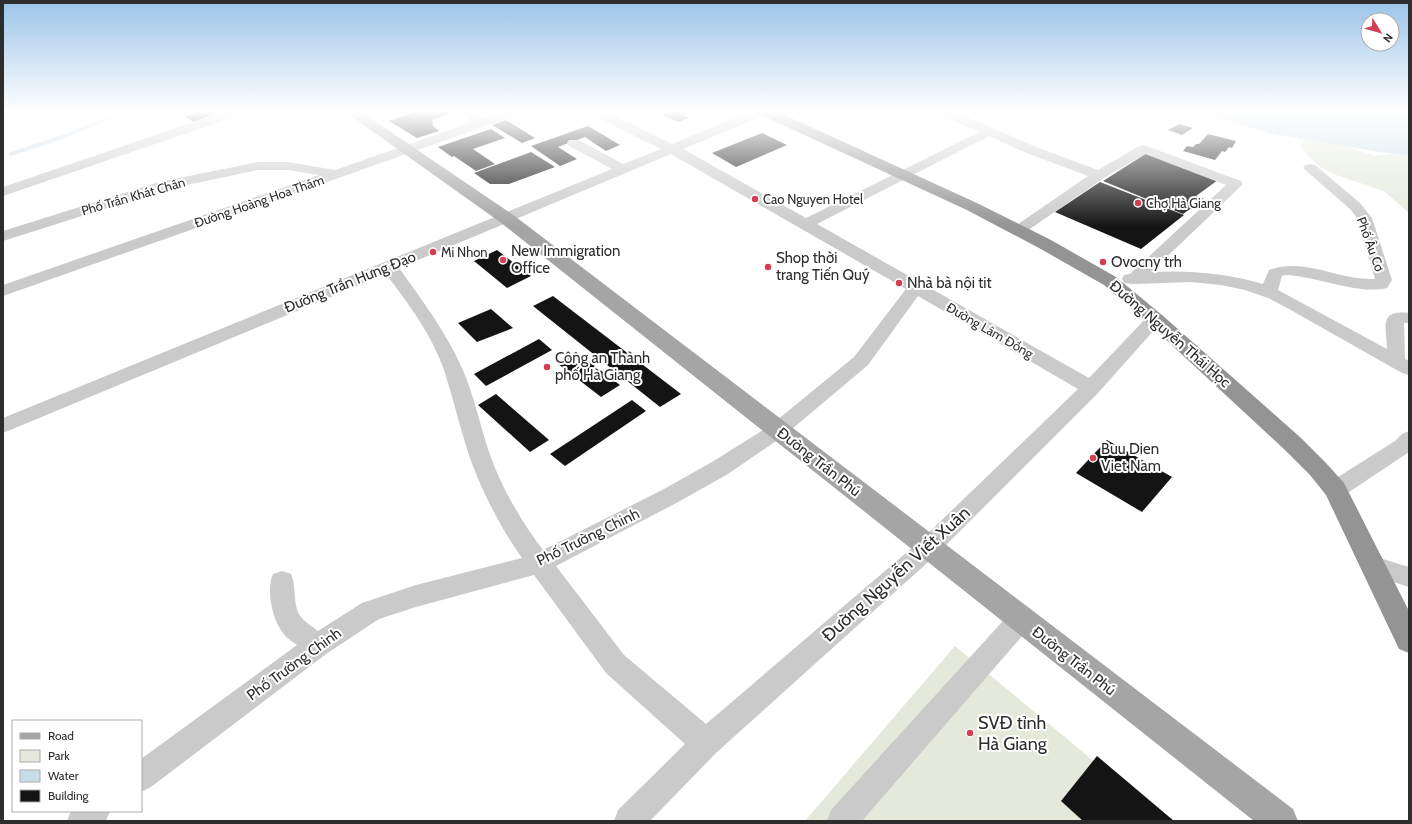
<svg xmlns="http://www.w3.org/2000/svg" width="1412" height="824" viewBox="0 0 1412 824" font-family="Cabin,sans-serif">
<rect width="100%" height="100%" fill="#fff"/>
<g fill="#e4e9db">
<polygon points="1304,139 1346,146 1375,156 1387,154 1409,156 1409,213 1384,191 1336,175 1320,167 1308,156 1301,145"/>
<polygon points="955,646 1166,821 805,821"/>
</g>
<polygon fill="#c9dde7" points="1194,111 1409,111 1409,156 1373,151 1273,134"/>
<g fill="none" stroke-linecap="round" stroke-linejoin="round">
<polyline stroke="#c9dde7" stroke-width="4" points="11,154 65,136 127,111"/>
</g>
<g fill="#141414">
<polygon points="202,111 221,111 194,122 185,117"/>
<polygon points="418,111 456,111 432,120 433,126 439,131 417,138 389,121"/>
<polygon points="672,111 694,111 683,115 689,118 678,122 663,115"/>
<polygon points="506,120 535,138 522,143 492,125"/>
<polygon points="1179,124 1193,128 1182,135 1168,130"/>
<polygon points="588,126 620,145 606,151 585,137 558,147 577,159 560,166 531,146"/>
<polygon points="491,129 505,138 473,149 495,164 476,171 454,156 452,157 438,147"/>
<polygon points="762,133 787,145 736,167 712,153"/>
<polygon points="1208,134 1236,141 1232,148 1229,147 1225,152 1222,151 1215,160 1183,151 1187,146 1193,147 1196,144 1199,144"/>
<polygon points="531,152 555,167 509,184 490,184 474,173"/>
<polygon points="1147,153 1218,180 1196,196 1204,199 1183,214 1103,181"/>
<polygon points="1100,182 1184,215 1141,249 1055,212"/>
<polygon points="497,250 531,276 507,288 474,261"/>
<polygon points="553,296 681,394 660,407 533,306"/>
<polygon points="491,309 513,328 477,342 458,323"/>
<polygon points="539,339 552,350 486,386 474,374"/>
<polygon points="576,352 620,385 601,397 557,363"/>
<polygon points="496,394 549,440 530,452 478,405"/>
<polygon points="632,400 646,411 565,466 550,454"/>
<polygon points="1107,440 1172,477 1142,512 1076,473"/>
<polygon points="1097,756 1174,821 1083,821 1061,801"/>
</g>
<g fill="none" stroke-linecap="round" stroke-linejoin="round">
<g fill="#cacaca" fill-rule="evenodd">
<polygon points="226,111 245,111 243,114 3,196 3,187"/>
<polygon points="458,111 473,111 483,118 503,111 522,111 520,114 3,296 3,285 319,175 288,170 258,170 167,189 3,241 3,231 159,182 258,162 288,162 335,170 472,122"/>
<path d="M589,111H605L672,144L752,111H769L767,114L683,149L806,218L979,132L938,114L936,111H953L1034,146L1098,170L1139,146L1144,145L1241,181L1243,184L1151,272C1188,270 1227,273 1263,284L1269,270C1305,257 1339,281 1375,279L1357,218L1350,209L1303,168L1305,165L1310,164L1315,165L1360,203L1372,218L1392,280L1387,288C1357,295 1317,276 1285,275L1282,276L1278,290L1387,349C1386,325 1379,310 1409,313V323H1404L1405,359L1409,361V375L1402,373L1289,309L1268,298L1245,290L1221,285L1191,282L1134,284L1124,283L1122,279L1124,275L1130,274L1226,185L1145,154L1104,178L1024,233L1019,235L1014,233L1011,230L1014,227L1088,176L1024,152L989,136L817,224L1089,378L1149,315L1155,314L1161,315L1164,319L1098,393L936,555L716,753L650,821H614L618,810L685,744L606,673L534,575L416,607L379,619L326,654L151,787L141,792V759L297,645C293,642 286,638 283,633C272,619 266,590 273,574L282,571L291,574C297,587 292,605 301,617C305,622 313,627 318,631L362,603L416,585L522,558C501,529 479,486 468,452C459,425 453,397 444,370C432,335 408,303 386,274L3,433V418L612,169L569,146L567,143L569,140H579L623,164L661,149L591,114ZM671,154L906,289L854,357L771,425L712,462L664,489L543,550C521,521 501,487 489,452C480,425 474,395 462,368C446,332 422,300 399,268ZM918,296L1078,389L920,541L706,724L624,655L556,566L680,501L728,474L785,435L868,365Z"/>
<polygon points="1409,431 1409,452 1343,496 1335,499 1327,496 1324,490 1327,484 1395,441 1402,434"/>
<polygon points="1373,556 1409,567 1409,587 1365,573 1361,566 1365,559"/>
<polygon points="1021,608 1030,611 1034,619 1030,627 862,821 827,821 831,810 1012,611"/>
<polygon points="71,811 110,811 106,821 67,821"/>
</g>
<polygon fill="#a5a5a5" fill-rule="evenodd" points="344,111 360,111 512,214 1293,809 1298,821 1254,821 500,222"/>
<polygon fill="#949494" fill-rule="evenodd" points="757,111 776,111 979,204 1051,240 1116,277 1162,315 1301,438 1326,463 1344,483 1409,611 1409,653 1399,649 1326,495 1310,475 1285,450 1148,323 1104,285 1039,248 967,210 759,114"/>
</g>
<linearGradient id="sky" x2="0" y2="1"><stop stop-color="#9bc4e8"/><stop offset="0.49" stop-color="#fff"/><stop offset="1" stop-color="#fff" stop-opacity="0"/></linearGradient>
<rect width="1412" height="227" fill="url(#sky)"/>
<g fill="#d43e52" stroke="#fff" stroke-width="1.5">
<circle cx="755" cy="199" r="4"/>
<circle cx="1138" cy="203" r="4"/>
<circle cx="433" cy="252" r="4"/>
<circle cx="503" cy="260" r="4"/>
<circle cx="1103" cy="262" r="4"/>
<circle cx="768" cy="267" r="4"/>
<circle cx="899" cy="283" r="4"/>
<circle cx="547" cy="367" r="4"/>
<circle cx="1093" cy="458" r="4"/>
<circle cx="970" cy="733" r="4"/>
</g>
<g text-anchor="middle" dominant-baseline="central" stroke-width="4" stroke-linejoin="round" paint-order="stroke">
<g font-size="13" fill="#2d2d2d" stroke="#fff">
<text transform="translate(133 196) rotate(-16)">Phố Trần Khát Chân</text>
<text transform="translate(259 201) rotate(-19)">Đường Hoàng Hoa Thám</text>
<text transform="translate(1371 244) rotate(70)">Phố Âu Cơ</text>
<text transform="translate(990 330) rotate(30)">Đường Lâm Đồng</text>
</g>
<g font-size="13" fill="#2d2d2d" stroke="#fff" text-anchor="start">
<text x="763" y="199">Cao Nguyen Hotel</text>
<text x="1146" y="203">Chợ Hà Giang</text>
<text x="441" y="252">Mi Nhon</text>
</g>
<g font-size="15" fill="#2d2d2d" stroke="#fff" text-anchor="start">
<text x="511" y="251">New Immigration<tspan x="511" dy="17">Office</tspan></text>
<text x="776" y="258">Shop thời<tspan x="776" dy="17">trang Tiến Quý</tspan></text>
<text x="1111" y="262">Ovocny trh</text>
<text x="907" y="283">Nhà bà nội tit</text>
<text x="555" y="358">Công an Thành<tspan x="555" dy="17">phố Hà Giang</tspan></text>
<text x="1101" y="449">Buu Dien<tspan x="1101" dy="17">Viet Nam</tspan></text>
</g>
<g font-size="15" fill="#2d2d2d" stroke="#fff">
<text transform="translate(350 282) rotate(-22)">Đường Trần Hưng Đạo</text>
<text transform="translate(1170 334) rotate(41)">Đường Nguyễn Thái Học</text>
<text transform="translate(819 462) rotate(38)">Đường Trần Phú</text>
<text transform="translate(588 537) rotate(-26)">Phố Trường Chinh</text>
<text transform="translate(1074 661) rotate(38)">Đường Trần Phú</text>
<text transform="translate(294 664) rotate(-36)">Phố Trường Chinh</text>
</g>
<g font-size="18" fill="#2d2d2d" stroke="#fff">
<text transform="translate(896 574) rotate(-42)">Đường Nguyễn Viết Xuân</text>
</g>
<g font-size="18" fill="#2d2d2d" stroke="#fff" text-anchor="start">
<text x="978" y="723">SVĐ tỉnh<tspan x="978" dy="21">Hà Giang</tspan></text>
</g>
</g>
<rect width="1412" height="824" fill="none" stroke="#2d2d2d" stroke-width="8"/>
<rect x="12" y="720" width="130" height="92" fill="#ffffff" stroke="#ababab"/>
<rect x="20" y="733" width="20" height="6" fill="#a5a5a5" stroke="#ababab"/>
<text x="48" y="740" font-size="12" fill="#2d2d2d">Road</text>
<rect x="20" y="750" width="20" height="12" fill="#e4e9db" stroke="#ababab"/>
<text x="48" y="760" font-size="12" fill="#2d2d2d">Park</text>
<rect x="20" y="770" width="20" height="12" fill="#c9dde7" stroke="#ababab"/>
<text x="48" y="780" font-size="12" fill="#2d2d2d">Water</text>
<rect x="20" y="790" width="20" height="12" fill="#141414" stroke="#ababab"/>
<text x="48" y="800" font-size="12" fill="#2d2d2d">Building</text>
<g transform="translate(1380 32) rotate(127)"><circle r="19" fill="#ffffff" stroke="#ababab"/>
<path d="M0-3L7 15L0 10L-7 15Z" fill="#d43e52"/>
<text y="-6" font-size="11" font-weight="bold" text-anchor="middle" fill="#2d2d2d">N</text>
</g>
</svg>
